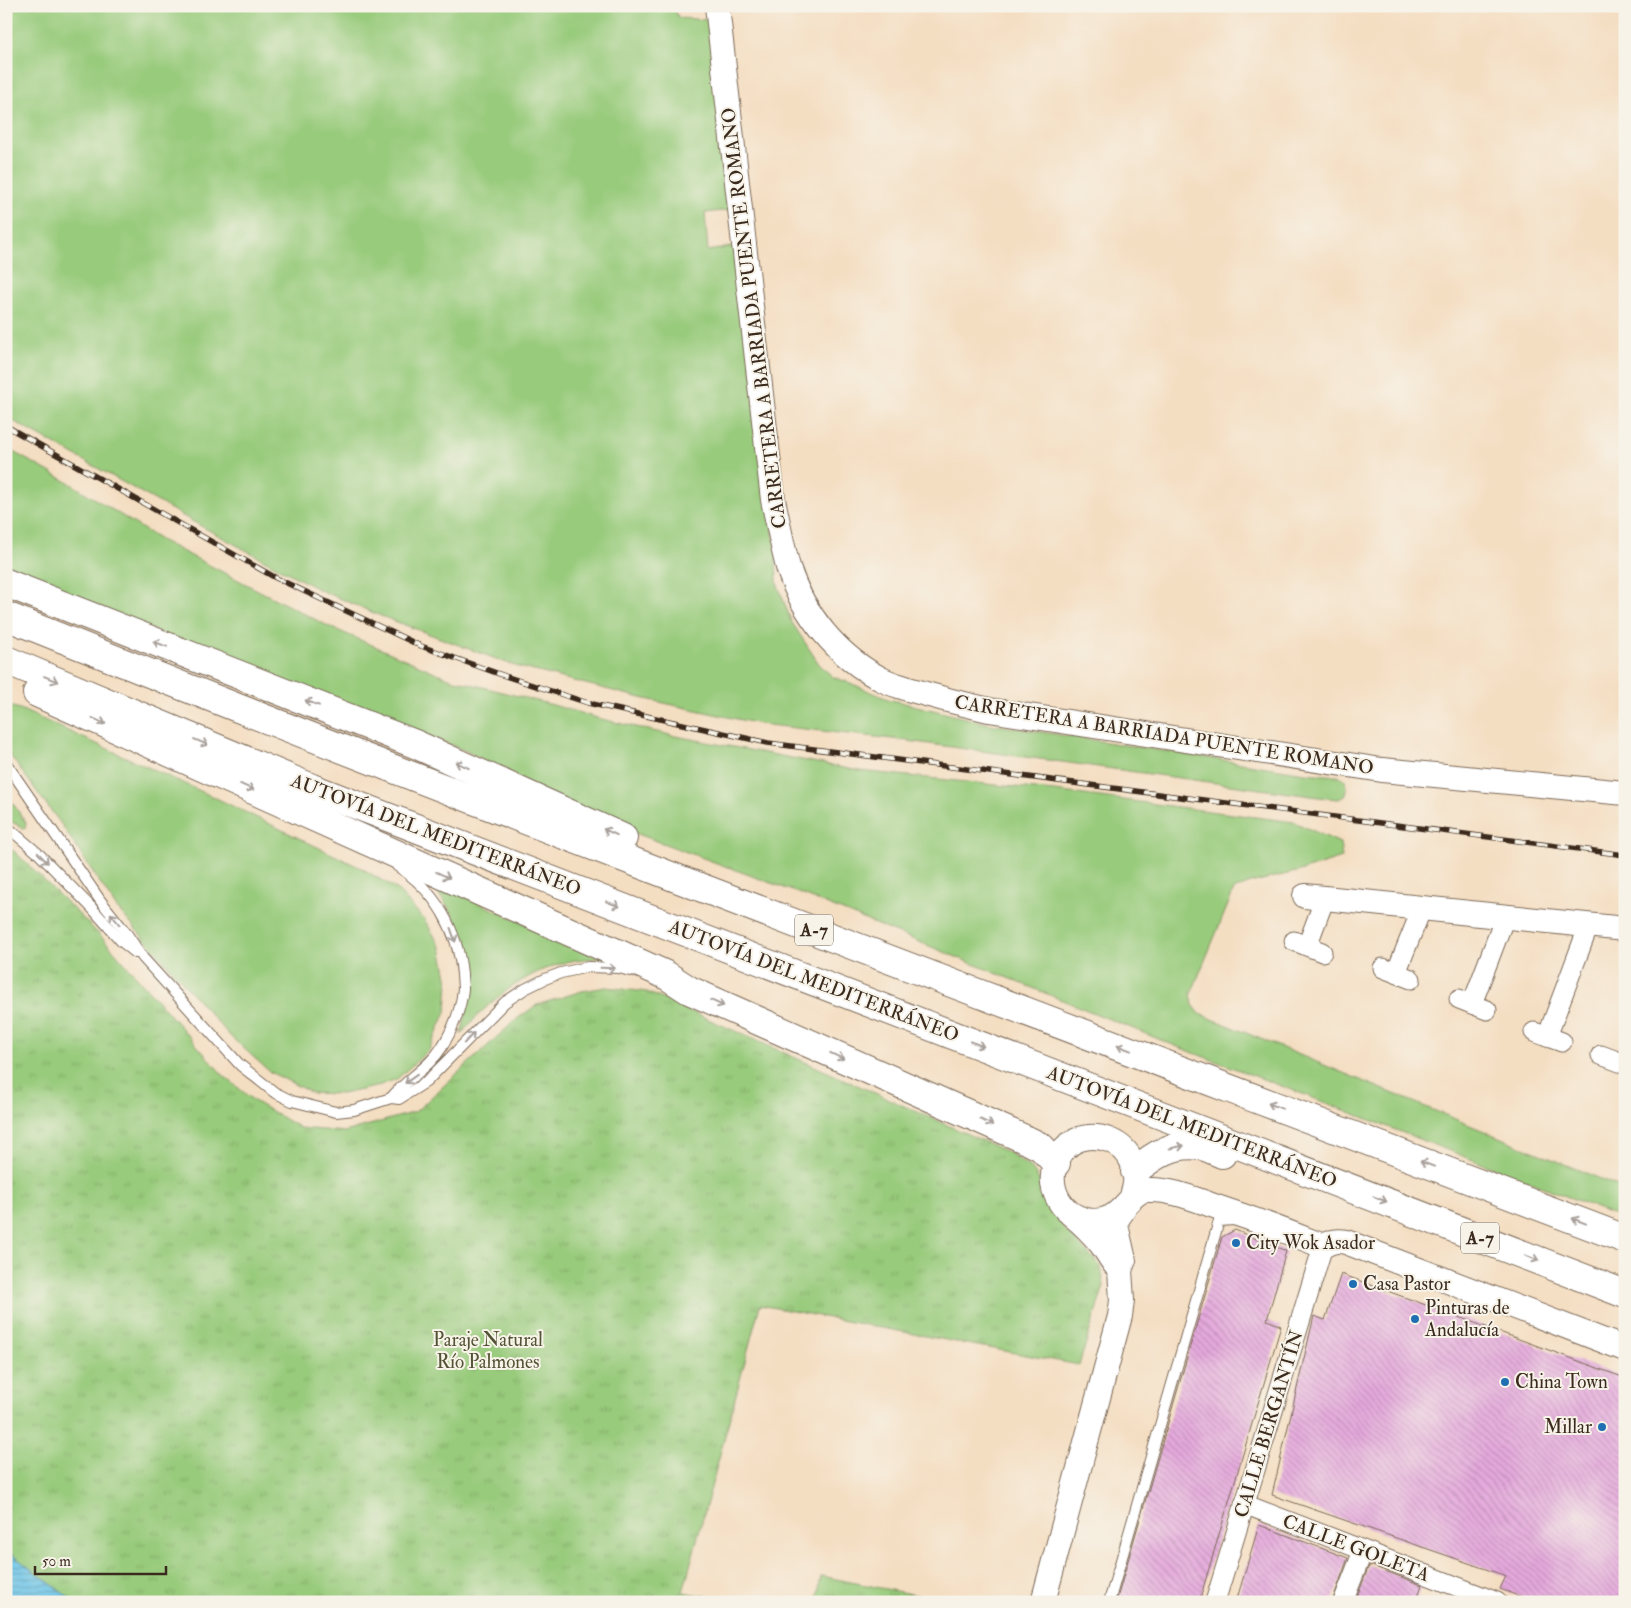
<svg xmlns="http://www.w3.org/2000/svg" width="1631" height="1608" viewBox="0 0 1631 1608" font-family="'IM FELL Double Pica',serif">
<defs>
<pattern id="park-tufts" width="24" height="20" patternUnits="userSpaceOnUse" patternTransform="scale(1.25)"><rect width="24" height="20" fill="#98cb7b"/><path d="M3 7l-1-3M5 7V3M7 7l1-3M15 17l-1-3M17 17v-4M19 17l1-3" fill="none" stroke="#84ae6a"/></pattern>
<pattern id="water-rules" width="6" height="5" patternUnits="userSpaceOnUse" patternTransform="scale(1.25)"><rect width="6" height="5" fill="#6ac4e8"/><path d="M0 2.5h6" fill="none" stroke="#589fbb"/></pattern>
<pattern id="building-back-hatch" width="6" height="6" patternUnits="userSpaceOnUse" patternTransform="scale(1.25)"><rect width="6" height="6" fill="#e5a9dd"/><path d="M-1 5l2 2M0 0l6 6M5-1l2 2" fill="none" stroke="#bb8ab3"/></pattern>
</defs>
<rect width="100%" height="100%" fill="#f7f3e8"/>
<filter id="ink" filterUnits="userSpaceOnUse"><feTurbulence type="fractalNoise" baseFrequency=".02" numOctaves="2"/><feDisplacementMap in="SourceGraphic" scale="10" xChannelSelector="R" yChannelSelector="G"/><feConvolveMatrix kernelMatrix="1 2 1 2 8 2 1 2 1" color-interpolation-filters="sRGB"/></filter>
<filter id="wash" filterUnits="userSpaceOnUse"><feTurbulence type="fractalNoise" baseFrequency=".0096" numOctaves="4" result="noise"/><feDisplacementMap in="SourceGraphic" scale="20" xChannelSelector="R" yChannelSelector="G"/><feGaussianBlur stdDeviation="1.12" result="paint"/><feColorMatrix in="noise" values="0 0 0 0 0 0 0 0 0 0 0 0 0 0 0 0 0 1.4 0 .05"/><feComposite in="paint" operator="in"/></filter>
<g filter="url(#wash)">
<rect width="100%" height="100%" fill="#f4dec2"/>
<g fill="#98cb7b" stroke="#6a7a4c">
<polygon points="6,6 672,6 679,18 709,20 731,210 705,213 708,251 736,246 776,554 777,583 791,621 819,664 833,677 850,683 888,699 990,724 1305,773 1338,776 1346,780 1347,790 1345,796 1339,799 1326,798 893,739 760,724 641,698 515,666 381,616 318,589 201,526 6,417"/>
<polygon points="6,448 73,485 162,541 330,627 451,679 553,705 597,718 670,735 860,771 1054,791 1294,822 1340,843 1342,858 1304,870 1250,883 1234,890 1191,994 1193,1005 1200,1014 1625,1189 1625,1219 1321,1101 1178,1047 801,894 597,819 466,751 140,625 6,564"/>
<polygon points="6,705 20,709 218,799 363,869 396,889 424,919 441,947 448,982 446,1012 429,1050 397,1079 375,1087 342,1094 312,1093 270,1072 229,1035 116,907 61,824 6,750"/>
<polygon points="6,793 26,823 25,829 6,819"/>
<path d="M426,879L601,958C590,959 578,959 567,962C524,972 489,1001 461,1034C465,1018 469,1002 471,986C474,945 452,908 426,879Z"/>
</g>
<g fill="url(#park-tufts)" stroke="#6a7a4c">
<polygon points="6,847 15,852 100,935 222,1074 254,1101 300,1128 345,1132 415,1112 518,1018 537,1005 582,991 606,987 647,992 1008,1152 1032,1169 1041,1183 1054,1212 1064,1229 1101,1266 1104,1286 1079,1365 760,1305 683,1592 739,1602 6,1602"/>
<polygon points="821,1576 951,1602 817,1602"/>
</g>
<polygon fill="url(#water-rules)" stroke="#527783" points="6,1550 75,1602 6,1602"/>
<g id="blocks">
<g fill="url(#building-back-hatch)">
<polygon points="1235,1230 1286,1251 1267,1320 1281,1326 1199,1602 1116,1602 1222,1237"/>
<polygon points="1341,1274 1625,1378 1625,1602 1534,1602 1500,1589 1506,1576 1272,1495 1314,1316 1325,1320"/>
<polygon points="1259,1525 1348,1558 1332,1602 1236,1602"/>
<polygon points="1369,1566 1371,1567 1372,1566 1422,1585 1416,1602 1355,1602"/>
</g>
</g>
</g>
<g filter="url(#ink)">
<use href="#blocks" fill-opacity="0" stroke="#7c6957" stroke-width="1"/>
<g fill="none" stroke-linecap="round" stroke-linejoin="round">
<g stroke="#7c6957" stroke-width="12">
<g id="service">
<polyline points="6,763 100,900 127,934 143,958 240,1065 274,1092 292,1101 336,1112 354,1110 391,1098 399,1099 426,1082 505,1002 525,989 545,979 561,973 588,967 619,968 630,971"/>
<polyline points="6,826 39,854 91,907 121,941 136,953"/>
<path d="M391,1098C406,1079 429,1068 442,1047C452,1031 461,1009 463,989C463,984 462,979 462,974C458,930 435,890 397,866"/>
<polyline points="1109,1602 1219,1221 1234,1220"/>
</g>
</g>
<g stroke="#7c6957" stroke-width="21">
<g id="minor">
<polyline points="1294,941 1322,952"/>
<polyline points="1307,946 1325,898"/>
<polyline points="1383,968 1411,979"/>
<polyline points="1396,973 1422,908"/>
<polyline points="1459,999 1487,1010"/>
<polyline points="1472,1004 1505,917"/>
<polyline points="1534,1032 1562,1042"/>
<polyline points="1547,1037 1589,925"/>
<polyline points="1601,1055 1625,1064"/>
<polyline points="1244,1504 1497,1602"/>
<polyline points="1215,1602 1323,1246"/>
<polyline points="1343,1602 1363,1551"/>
</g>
</g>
<g stroke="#7c6957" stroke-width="26">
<g id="tertiary">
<path d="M717,6L773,500C778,522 782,545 788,567C803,615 838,657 883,680C891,684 900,686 908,689C935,697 962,704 989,710L1382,770L1625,793"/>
<polyline points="1305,896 1625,929"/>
<path d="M1130,1201C1157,1140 1073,1112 1055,1165C1047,1189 1062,1215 1086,1220C1123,1227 1127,1190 1147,1190C1171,1189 1194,1199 1217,1207C1253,1219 1288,1232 1323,1246C1331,1241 1337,1240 1346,1242L1625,1349"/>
<path d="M1072,1215C1083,1224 1092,1233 1101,1244C1108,1253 1112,1263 1120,1270"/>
<polyline points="1043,1602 1120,1316 1122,1300 1120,1270 1124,1260 1116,1225 1117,1219 1124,1209"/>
</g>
</g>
<g stroke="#7c6957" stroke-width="30">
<g id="motorway">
<polyline points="6,583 415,744 623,838"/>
<path d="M6,616C543,831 1085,1033 1625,1239"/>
<polyline points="6,660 312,788 1625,1294"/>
<polyline points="37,693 666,975 689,990 1029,1141 1041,1147 1056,1163"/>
<path d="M1135,1171C1154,1155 1174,1142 1200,1146C1207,1147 1215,1151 1222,1154"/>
</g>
</g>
<use href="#service" stroke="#fff" stroke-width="10"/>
<use href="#minor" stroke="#fff" stroke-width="19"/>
<use href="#tertiary" stroke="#fff" stroke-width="24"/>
<use href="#motorway" stroke="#fff" stroke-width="28"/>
<g stroke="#3b2a1e" stroke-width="5.5">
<polyline id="rail" points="6,426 276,578 421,646 505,676 588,703 768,743 1625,855"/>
</g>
<use href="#rail" stroke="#f7f3e8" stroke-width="4" stroke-dasharray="11" stroke-linecap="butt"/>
</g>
<defs><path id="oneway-shaft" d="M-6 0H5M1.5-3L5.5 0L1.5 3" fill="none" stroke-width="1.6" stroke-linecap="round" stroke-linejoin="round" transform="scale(1.25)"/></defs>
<g stroke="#a79f9a">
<use href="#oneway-shaft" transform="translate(160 644) rotate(-159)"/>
<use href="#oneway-shaft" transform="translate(51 679) rotate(23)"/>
<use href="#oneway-shaft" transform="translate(312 703) rotate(-159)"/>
<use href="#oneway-shaft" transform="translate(99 721) rotate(24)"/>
<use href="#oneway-shaft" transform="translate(201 742) rotate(23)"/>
<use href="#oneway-shaft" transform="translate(462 765) rotate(-155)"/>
<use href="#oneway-shaft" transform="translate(247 787) rotate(24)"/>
<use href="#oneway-shaft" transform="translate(610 832) rotate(-156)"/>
<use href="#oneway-shaft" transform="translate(43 858) rotate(45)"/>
<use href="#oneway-shaft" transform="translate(443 875) rotate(24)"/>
<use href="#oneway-shaft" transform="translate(613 904) rotate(21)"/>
<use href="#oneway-shaft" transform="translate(115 919) rotate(-129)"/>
<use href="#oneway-shaft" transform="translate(453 935) rotate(71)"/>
<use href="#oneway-shaft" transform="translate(608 968) rotate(2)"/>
<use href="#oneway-shaft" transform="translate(717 1003) rotate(24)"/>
<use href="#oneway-shaft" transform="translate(469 1038) rotate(-47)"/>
<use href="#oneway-shaft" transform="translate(977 1044) rotate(21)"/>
<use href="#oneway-shaft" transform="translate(1124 1048) rotate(-159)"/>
<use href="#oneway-shaft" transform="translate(837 1056) rotate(24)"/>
<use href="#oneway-shaft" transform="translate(411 1079) rotate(144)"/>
<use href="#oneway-shaft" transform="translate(1275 1106) rotate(-159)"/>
<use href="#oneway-shaft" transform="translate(986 1122) rotate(24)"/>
<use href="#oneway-shaft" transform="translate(1177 1147) rotate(-11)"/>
<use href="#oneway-shaft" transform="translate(1427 1164) rotate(-159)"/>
<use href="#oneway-shaft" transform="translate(1380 1199) rotate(21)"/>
<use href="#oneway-shaft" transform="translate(1579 1221) rotate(-159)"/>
<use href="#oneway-shaft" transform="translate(1532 1258) rotate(21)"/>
</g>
</g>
<g fill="#1f6fb2" stroke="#f7f3e8" stroke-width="2">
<circle cx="1236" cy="1243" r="5"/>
<circle cx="1353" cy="1284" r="5"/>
<circle cx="1415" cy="1319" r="5"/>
<circle cx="1505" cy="1382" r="5"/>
<circle cx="1602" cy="1427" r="5"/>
</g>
<g text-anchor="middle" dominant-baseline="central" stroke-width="4" stroke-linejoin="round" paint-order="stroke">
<g fill="#f7f3e8" stroke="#73665b" stroke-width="1">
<rect x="795" y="914.5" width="38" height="31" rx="4"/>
<rect x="1461" y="1222.5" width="38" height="31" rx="4"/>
</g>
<g font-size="18" font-weight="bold" fill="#3b2a1e">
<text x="814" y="930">A-7</text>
<text x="1480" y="1238">A-7</text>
</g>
<g font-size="19" fill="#3b2a1e" stroke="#f7f3e8">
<text transform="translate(754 318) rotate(-97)">CARRETERA A BARRIADA PUENTE ROMANO</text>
<text transform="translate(1164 735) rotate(9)">CARRETERA A BARRIADA PUENTE ROMANO</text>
<text transform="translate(436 835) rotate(21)">AUTOVÍA DEL MEDITERRÁNEO</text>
<text transform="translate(814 981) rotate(21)">AUTOVÍA DEL MEDITERRÁNEO</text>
<text transform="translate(1192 1127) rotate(21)">AUTOVÍA DEL MEDITERRÁNEO</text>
<text transform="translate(1269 1424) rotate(-73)">CALLE BERGANTÍN</text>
<text transform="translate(1356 1548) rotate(21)">CALLE GOLETA</text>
</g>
<g font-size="19" fill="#3b2a1e" stroke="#f7f3e8" text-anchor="start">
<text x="1246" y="1243">City Wok Asador</text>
<text x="1363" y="1284">Casa Pastor</text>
<text x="1425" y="1308">Pinturas de<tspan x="1425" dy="22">Andalucía</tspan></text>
<text x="1515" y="1382">China Town</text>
<text x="1592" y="1427" text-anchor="end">Millar</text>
</g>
<g font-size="19" fill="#525235" stroke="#f7f3e8">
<text x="488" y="1340">Paraje Natural<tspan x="488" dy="22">Río Palmones</tspan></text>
</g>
</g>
<rect width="1631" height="1608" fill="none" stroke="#f7f3e8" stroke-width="25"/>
<path d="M35 1566v8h131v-8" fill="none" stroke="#3b2a1e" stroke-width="2.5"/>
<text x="42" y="1566" font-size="15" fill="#3b2a1e" stroke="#f7f3e8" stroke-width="4" paint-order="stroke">50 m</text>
</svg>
